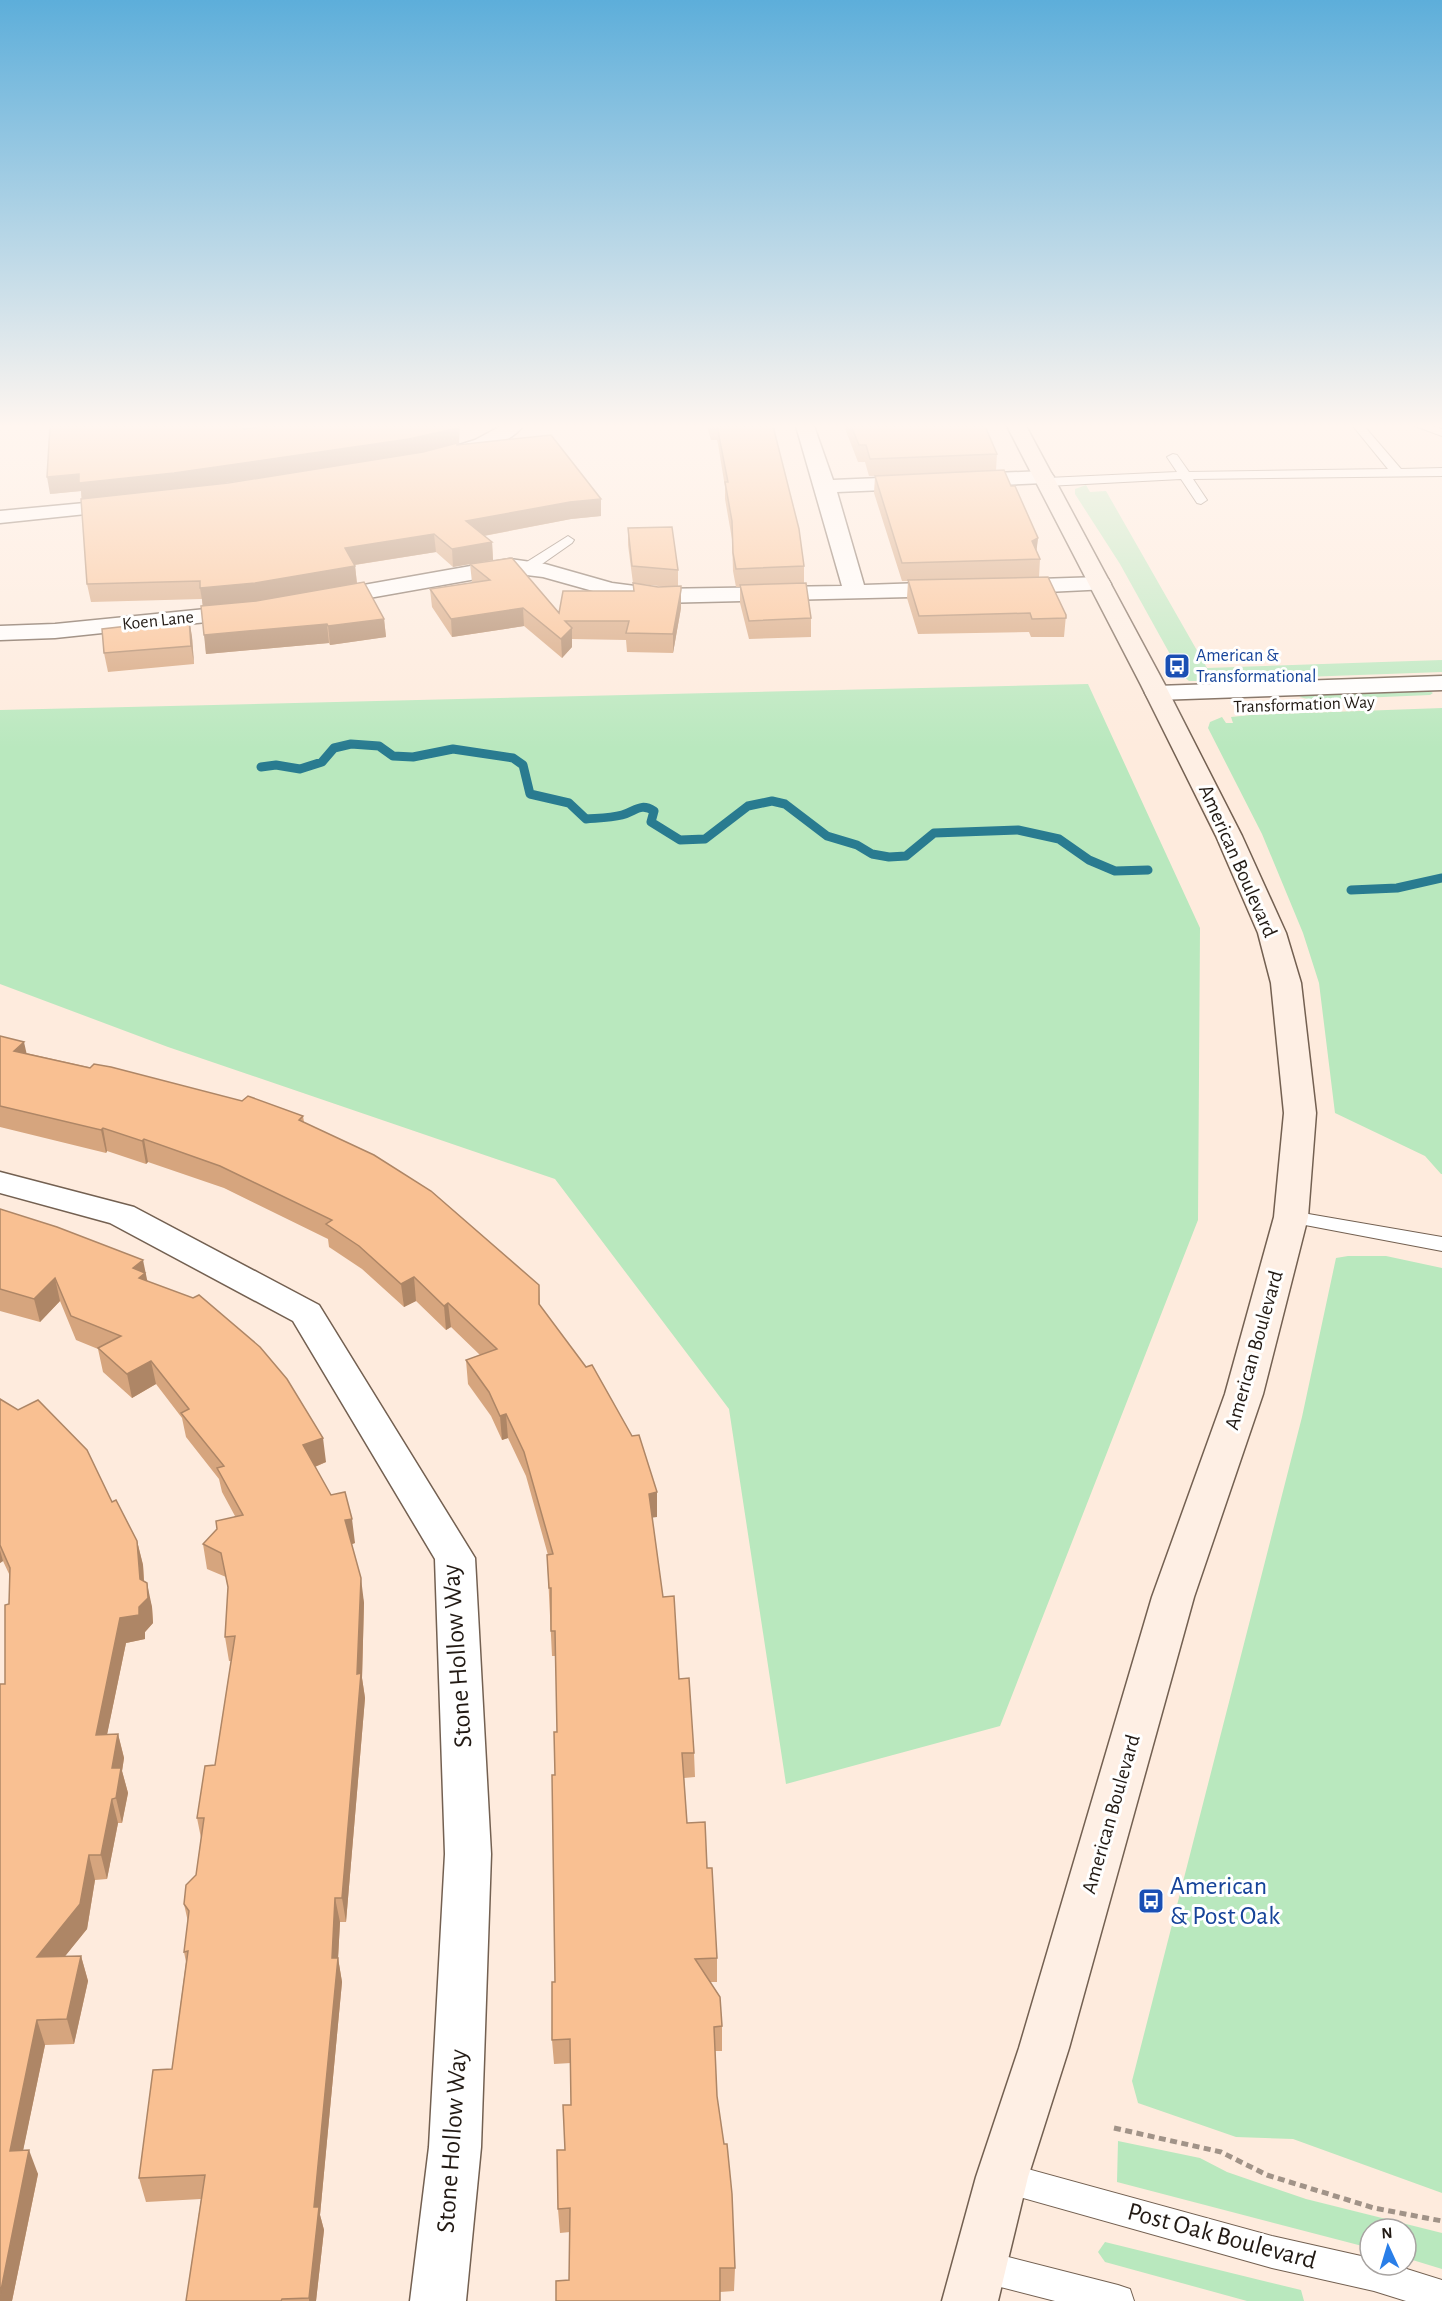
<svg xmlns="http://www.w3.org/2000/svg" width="1442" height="2301" viewBox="0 0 1442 2301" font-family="'Alegreya Sans',sans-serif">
<rect width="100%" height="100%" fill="#feebdd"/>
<g fill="#b9e8be">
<polygon points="1086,485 1090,492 1106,491 1207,668 1442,660 1442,672 1276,678 1260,676 1204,678 1204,681 1189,681 1181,674 1120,564 1075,494 1075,489"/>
<polygon points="1442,675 1442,677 1213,685 1210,680 1294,680"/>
<polygon points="1088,684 1200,928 1198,1220 1000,1726 786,1784 729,1409 555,1179 168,1047 0,984 0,710"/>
<polygon points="1428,690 1433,693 1430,695 1313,700 1299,697 1305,695"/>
<polygon points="1442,708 1442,1174 1441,1174 1425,1156 1335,1113 1319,983 1303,933 1262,834 1208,728 1210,722 1222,717 1226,723 1233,723 1231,717 1251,715"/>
<polygon points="1348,1256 1386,1256 1442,1268 1442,2193 1293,2139 1236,2137 1138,2103 1132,2081 1302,1417 1336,1258"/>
<polygon points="1118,2141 1200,2158 1227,2172 1306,2199 1442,2233 1442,2269 1406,2258 1406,2229 1370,2229 1370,2248 1117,2182"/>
<polygon points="1105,2242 1301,2290 1304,2301 1247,2301 1105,2262 1098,2252"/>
</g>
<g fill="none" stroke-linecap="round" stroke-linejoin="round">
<g stroke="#297b90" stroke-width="9">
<path d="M261,767L276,765L300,769L322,762L334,748L351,744L379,746L393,756L413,757L453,749L513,758L523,765L530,794L569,803L586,819C598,818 610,818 622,815C635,812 640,802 654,811L651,822L680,840L705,839L748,806L772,801L785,804L827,836L857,845L872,854L889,857L906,856L934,833L1018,830L1059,839L1089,860L1115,871L1148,870"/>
<polyline points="1351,890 1397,888 1442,878"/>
</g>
<g stroke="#736051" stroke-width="2">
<g id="lane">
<polygon points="1353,426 1364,426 1401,469 1442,468 1442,476 1193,479 1207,500 1201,504 1197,503 1181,479 1047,486 1041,482 1047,478 1177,472 1167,457 1173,454 1177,455 1189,472 1388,469"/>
<polygon points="1415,426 1431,426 1442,429 1442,436"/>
<polygon points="568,536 574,540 572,543 532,571 522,571 521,568 522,565"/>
<polygon points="1291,1211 1442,1237 1442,1251 1284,1221 1281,1217 1284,1213"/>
<polygon points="1002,2162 1272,2236 1370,2258 1370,2265 1394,2265 1442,2280 1442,2301 1406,2301 1374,2291 1272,2268 1002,2192 991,2188 986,2177 991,2166"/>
<polygon points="981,2250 1118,2285 1130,2289 1134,2301 1055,2301 981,2282 970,2277 965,2266 970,2255"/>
</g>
</g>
<g stroke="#736051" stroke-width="3">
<g id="street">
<path d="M501,426H523C511,443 460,464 440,459L437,455L440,451L475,440Z"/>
<polygon points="796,426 814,426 833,480 1044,471 1051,473 1054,477 1051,481 1044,483 837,492 864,585 953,582 961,584 964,589 961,594 953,596 658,603 611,596 543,577 510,573 324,606 316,604 313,599 316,594 324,592 510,559 545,564 612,583 658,589 842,586"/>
<polygon points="127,499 134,501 137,505 134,509 0,523 0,511"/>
<polygon points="1100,577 1108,579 1111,584 1108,589 1007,594 999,592 996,587 999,582 1007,580"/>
<polygon points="246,605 254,607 257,612 254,617 55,638 0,640 0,626 55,624"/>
<polygon points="1442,676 1442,690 1157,700 1148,698 1145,693 1148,688 1157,686"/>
<polygon points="0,1172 134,1207 319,1305 475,1558 491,1854 481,2147 466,2301 410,2301 429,2147 445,1854 435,1559 293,1321 110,1223 0,1193"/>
</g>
</g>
<g stroke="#736051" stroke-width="3">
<polygon id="secondary" points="1007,426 1026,426 1165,685 1242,836 1286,933 1301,983 1316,1113 1308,1217 1263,1394 1194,1597 1069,2048 1028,2177 998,2301 942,2301 976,2177 1019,2048 1152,1597 1225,1394 1274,1217 1284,1113 1271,983 1258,933 1216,836 1141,685"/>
</g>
<polyline stroke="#a19388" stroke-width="5" stroke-dasharray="7 4.5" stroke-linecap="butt" points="1114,2128 1221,2152 1267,2175 1374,2208 1442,2221"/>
<use href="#lane" fill="#fff" fill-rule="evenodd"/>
<use href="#street" fill="#fff" fill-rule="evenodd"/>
<use href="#secondary" fill="#feefe4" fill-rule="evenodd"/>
</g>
<g fill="#d6a57e" fill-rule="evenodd">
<polygon points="707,426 773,426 804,566 804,583 811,618 811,637 749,639 740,603 740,587 736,587 733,571 732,539 725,499 725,487 718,444 717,440 711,440"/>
<polygon points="844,426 985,426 997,454 996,470 1011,486 1038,538 1036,551 1040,559 1039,577 1066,615 1064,637 1031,637 1029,632 918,634 907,598 908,581 902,581 874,493 875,476 869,476 865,462 858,462"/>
<path d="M244,429L459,444H457V445L601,499V516L571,519L484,536L492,542L493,560L453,567L436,552L355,565L357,584L384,619L386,637L330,645L329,643L206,654L202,599L91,602L87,584L81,491L50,494ZM296,472L228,483L202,486Z"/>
<path d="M628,528L678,570V586L681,590V608L673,653L627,652L626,640L572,639V647L562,658L524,626L452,637L432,607L430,589L472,583V582L470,564L559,613L634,591L628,545ZM640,584L668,587H658Z"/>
<polygon points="189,619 192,637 194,664 108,672 104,653"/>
<polygon points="0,1036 26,1053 242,1101 303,1116 304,1122 539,1285 540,1305 657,1517 652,1517 663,1597 694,1753 695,1777 684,1778 687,1823 707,1868 717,1958 717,1982 711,1982 722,2026 722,2051 715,2051 717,2096 735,2268 734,2291 720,2292 569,2280 570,2232 560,2233 558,2209 571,2105 571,2063 554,2064 552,2040 555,1982 555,1775 557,1732 556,1656 552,1656 547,1555 548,1555 526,1476 508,1438 502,1440 491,1416 468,1384 466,1360 480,1355 451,1327 446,1330 416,1301 404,1307 362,1269 329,1247 328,1239 224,1188 148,1162 146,1164 107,1151 106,1153 0,1127"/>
<polygon points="0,1209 147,1281 326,1462 315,1467 355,1543 352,1544 364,1603 362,1678 365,1698 346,1922 340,1922 338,1958 342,1982 320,2215 324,2230 316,2301 186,2301 201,2199 146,2202 139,2178 172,2069 186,1962 184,1952 188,1922 184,1904 196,1875 201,1838 197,1818 215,1765 231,1661 229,1661 225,1637 228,1588 226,1577 207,1569 203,1544 235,1516 222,1492 219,1479 186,1437 182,1418 156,1384 132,1398 103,1372 98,1349 76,1340 60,1301 40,1322 0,1311"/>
<polygon points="0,1399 112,1502 137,1541 143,1565 144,1581 152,1607 153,1623 145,1632 145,1639 126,1643 107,1734 118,1734 124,1758 122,1771 128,1793 122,1823 118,1823 107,1879 95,1880 87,1929 65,1956 81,1956 88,1981 74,2044 45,2045 23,2150 38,2174 12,2301 5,1684 10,1576 3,1561 0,1563"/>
</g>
<g fill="#ae8666">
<polygon points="460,426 459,444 410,456 177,490 82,501 81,491 50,494 47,477 79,474"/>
<polygon points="601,499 601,516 571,519 467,539 466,521 570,502"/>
<polygon points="434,534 436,552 347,566 345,548"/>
<polygon points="1038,538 1036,555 1032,541"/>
<polygon points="492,542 493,560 453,567 452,549"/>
<polygon points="355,566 357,584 258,601 203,606 200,588"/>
<polygon points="681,590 681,608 673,653 673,634"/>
<polygon points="523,608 524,626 452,637 451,619"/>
<polygon points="189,619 192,637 194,664 191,646"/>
<polygon points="384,619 386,637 330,645 328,626"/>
<polygon points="327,624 329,643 206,654 204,635"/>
<polygon points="572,628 572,647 562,658 561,639"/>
<polygon points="24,1042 29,1064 14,1051"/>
<polygon points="103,1128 107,1151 106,1153 101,1130"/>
<polygon points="144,1139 148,1162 146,1164 142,1141"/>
<polygon points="143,1260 148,1284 150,1296 133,1268"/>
<polygon points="414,1277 416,1301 404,1307 401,1284"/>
<polygon points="55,1278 60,1301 40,1322 34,1299"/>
<polygon points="448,1303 451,1327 446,1330 444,1306"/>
<polygon points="151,1361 156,1384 132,1398 127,1374"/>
<polygon points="506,1414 508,1438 502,1440 500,1416"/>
<polygon points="323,1438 326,1462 307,1470 303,1445"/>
<polygon points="657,1492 657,1517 650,1518 649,1494"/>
<polygon points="352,1519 355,1543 349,1545 345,1520"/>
<polygon points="137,1541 143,1565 145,1601 147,1583 152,1607 153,1623 145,1632 145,1639 126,1643 102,1759 96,1735 120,1618 140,1579"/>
<polygon points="0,1550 3,1561 0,1563"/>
<polygon points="361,1578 364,1603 362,1678 365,1698 346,1922 342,1898 357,1674"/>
<polygon points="118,1734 124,1758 122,1771 128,1793 122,1823 116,1798 112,1768"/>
<polygon points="112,1799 118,1823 107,1879 101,1855"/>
<polygon points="89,1855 95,1880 87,1929 45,1981 37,1957"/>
<polygon points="335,1898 340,1922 338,1959 338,1958 342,1982 320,2215 324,2230 316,2301 309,2301 309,2298 314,2207"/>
<polygon points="81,1956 88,1981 74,2044 67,2019"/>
<polygon points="37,2020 45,2045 18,2175 10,2151"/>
<polygon points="29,2150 38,2174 12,2301 0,2301 0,2295"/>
</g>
<g fill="#f9c092" stroke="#ae8666" stroke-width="1.5">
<polygon points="50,426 242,426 244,429 268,426 458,426 458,428 409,439 174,473 79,483 79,474 47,477"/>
<polygon points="717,426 773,426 799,529 804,566 736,569 733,553 732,521 725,482 728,482"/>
<polygon points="851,426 985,426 997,454 870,459 866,445 859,445"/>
<polygon points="551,435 601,499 570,502 466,521 492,542 452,549 434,534 345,548 355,566 255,583 200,588 200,581 87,584 81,499 228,483 423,452 457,443 457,445"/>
<polygon points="1004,470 1011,486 1015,486 1038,538 1032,541 1040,559 902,563 875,476"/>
<polygon points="672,527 678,570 632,566 628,528"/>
<polygon points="512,558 559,613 563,591 634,591 633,583 658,587 681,586 681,590 673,634 626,633 629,621 565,621 572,628 561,639 523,608 451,619 430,589 490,580 470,564"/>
<polygon points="1048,577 1066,615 1066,618 1032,619 1030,613 919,616 908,580"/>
<polygon points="364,582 384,619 328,626 327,624 204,635 201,606 256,601"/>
<polygon points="806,583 811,618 749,621 740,585"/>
<polygon points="189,619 191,646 104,653 102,629"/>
<polygon points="0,1036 24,1042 14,1051 90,1068 94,1064 111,1067 242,1101 248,1096 303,1116 299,1120 374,1155 431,1191 539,1285 539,1304 586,1367 592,1365 632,1436 639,1435 657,1492 649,1494 663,1597 674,1596 679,1679 689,1678 694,1753 682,1753 687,1823 705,1822 707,1868 712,1868 717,1958 695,1959 720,1997 722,2026 714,2027 717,2096 724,2144 727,2144 732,2194 735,2268 720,2268 720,2301 556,2301 556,2281 569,2280 570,2208 558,2209 557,2150 565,2150 563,2105 571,2105 570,2039 552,2040 552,1982 555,1982 552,1775 555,1775 554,1732 557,1732 555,1631 551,1631 551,1588 549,1588 547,1555 553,1554 524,1452 506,1414 500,1416 489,1392 466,1360 497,1349 448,1303 444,1306 414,1277 401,1284 359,1246 326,1224 332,1220 220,1166 144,1139 142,1141 103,1128 101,1130 0,1106"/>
<polygon points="0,1209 57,1227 143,1260 133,1268 145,1273 139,1278 193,1298 199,1295 260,1347 287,1379 323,1438 303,1445 331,1495 345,1492 352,1519 345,1520 361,1578 357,1674 361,1673 342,1898 335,1898 332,1958 338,1958 314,2207 319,2207 309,2298 282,2299 281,2301 186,2301 205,2175 139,2178 153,2070 172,2069 188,1951 184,1952 189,1911 184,1904 186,1885 196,1875 204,1818 197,1818 205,1766 215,1765 235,1636 225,1637 228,1587 221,1553 203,1544 217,1529 216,1521 243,1515 217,1468 224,1466 181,1413 189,1409 151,1361 127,1374 98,1348 121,1336 71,1316 55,1278 34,1299 0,1289"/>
<polygon points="0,1399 18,1410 38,1400 87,1450 112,1502 116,1500 137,1541 140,1579 147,1583 148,1598 139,1607 139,1615 120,1618 96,1735 118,1734 112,1768 121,1768 116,1798 112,1799 101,1855 89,1855 80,1904 37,1957 81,1956 67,2019 37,2020 10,2151 29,2150 0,2295 0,1684 5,1684 5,1605 9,1604 10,1568 0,1545"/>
</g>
<linearGradient id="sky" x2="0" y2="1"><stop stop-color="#5daeda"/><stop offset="0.57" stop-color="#fff6f0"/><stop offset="1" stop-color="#fff6f0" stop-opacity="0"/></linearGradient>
<rect width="1442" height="748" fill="url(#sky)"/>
<defs>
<g id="bus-square" transform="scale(1.35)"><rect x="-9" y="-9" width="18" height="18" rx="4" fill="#1a4fb4" stroke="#fff"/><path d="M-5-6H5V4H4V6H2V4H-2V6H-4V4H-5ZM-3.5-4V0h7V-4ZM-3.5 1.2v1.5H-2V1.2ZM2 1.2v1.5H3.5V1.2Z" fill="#fff"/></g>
</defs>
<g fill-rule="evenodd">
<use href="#bus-square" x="1177" y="666"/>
<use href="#bus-square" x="1151" y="1901"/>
</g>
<g text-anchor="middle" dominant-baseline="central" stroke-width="6" stroke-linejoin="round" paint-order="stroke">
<g font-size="18" fill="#221a14" stroke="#fff">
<text transform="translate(158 621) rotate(-6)">Koen Lane</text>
<text transform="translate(1304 705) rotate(-2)">Transformation Way</text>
</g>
<g font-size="18" fill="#164399" stroke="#fff" text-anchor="start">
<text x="1196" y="656">American &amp;<tspan x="1196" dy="21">Transformational</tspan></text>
</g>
<g font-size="21" fill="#221a14" stroke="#fff">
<text transform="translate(1238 861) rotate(66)">American Boulevard</text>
<text transform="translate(1254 1350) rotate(-74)">American Boulevard</text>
<text transform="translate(1111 1814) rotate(-74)">American Boulevard</text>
</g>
<g font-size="26" fill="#221a14" stroke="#fff">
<text transform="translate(457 1656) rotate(-94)">Stone Hollow Way</text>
<text transform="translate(452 2141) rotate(-86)">Stone Hollow Way</text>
<text transform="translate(1222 2236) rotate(15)">Post Oak Boulevard</text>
</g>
<g font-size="26" fill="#164399" stroke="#fff" text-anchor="start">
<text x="1170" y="1886">American<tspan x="1170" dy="30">&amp; Post Oak</tspan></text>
</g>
</g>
<g transform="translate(1388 2247) rotate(356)"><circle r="28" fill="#ffffff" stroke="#a7a3a1" stroke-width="1.5"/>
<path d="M0-4.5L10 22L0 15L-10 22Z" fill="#297ee8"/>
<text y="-9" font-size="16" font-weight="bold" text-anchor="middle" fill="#221a14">N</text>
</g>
</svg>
